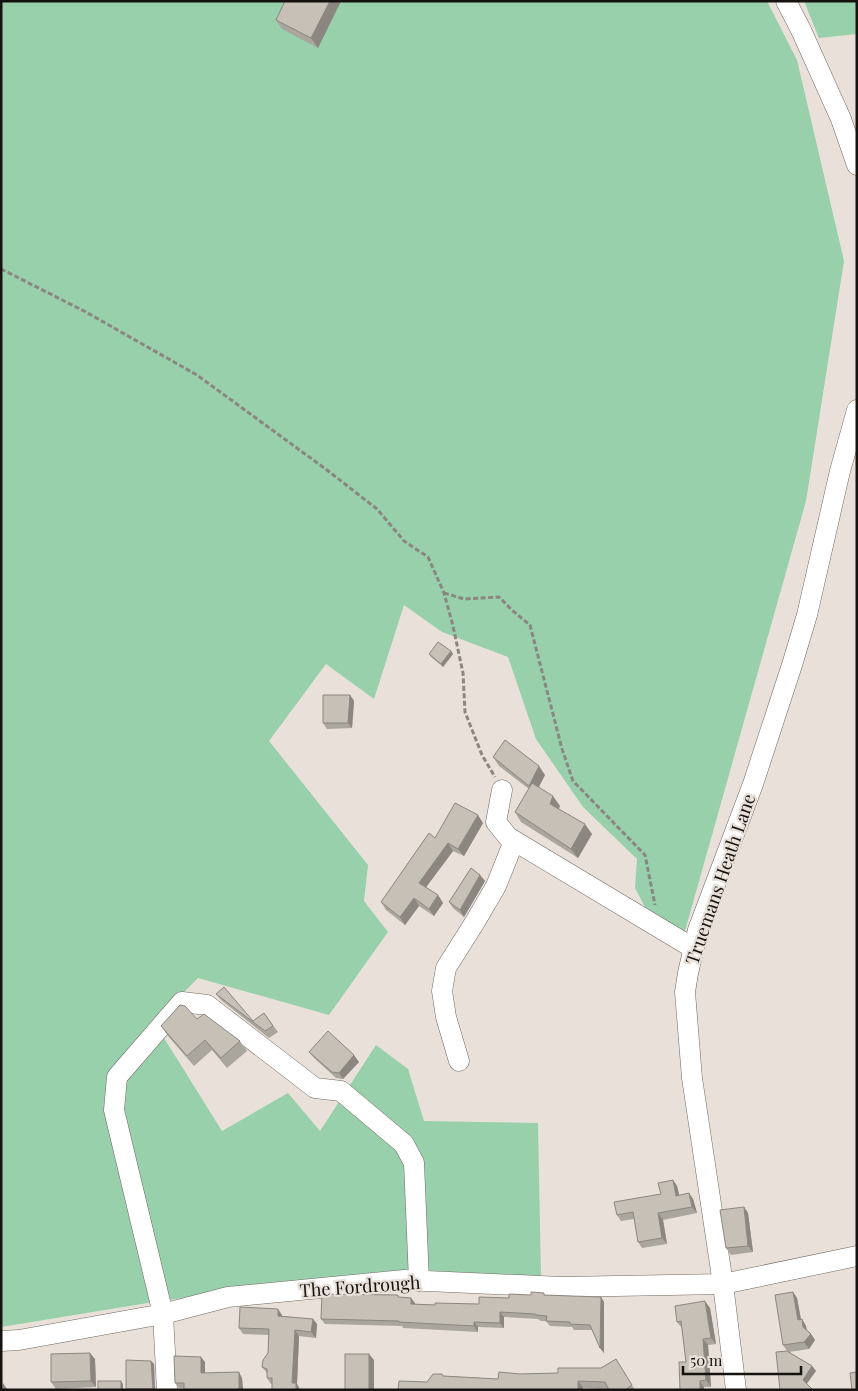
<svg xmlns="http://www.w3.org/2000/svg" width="858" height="1391" viewBox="0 0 858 1391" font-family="'Playfair Display',serif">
<rect width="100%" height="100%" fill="#e9e1d9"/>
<g fill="#97d0ab">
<polygon points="1,1 767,1 797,60 844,261 806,501 685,931 647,911 635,888 637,859 583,807 536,739 508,657 442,632 404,605 374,699 326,664 269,741 368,865 364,901 388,932 329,1015 198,978 154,1022 222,1131 288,1093 320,1131 376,1045 408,1069 424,1121 538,1123 541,1279 411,1269 160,1301 1,1327"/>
<polygon points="804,1 857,1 857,34 819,38"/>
</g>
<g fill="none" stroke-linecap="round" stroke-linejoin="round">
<g stroke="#6f6861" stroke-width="21">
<g id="minor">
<polyline points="786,1 801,30 841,119 857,165"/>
<polyline points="502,790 496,822 508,837 693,948"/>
<polyline points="459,1061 446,1017 442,991 446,968 475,922 496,886 514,841"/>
<polyline points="1,1341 19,1340 163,1314 228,1297 404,1280 562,1287 723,1284 857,1256"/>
<polyline points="167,1390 163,1314 114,1110 117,1077 182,1002 207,1005 315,1088 341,1091 404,1144 414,1163 419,1281"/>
<polyline points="736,1390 723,1284 692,1078 685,992 688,973 698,930 753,784 792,665 807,615 840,471 857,410"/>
</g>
</g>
<g stroke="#8c8680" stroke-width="3" stroke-dasharray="5 2.5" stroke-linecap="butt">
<polyline points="1,269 84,311 197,375 327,470 377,509 404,541 428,557 444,593 453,626 463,673 465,712 482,755 495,777"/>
<polyline points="444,593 464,599 499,597 513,611 530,625 562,749 573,781 645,855 655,905"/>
</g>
<use href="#minor" stroke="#fff" stroke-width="20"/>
</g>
<g fill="#aaa59d">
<polygon points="285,1 341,1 318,48 282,29 276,20"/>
<polygon points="451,651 453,654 443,667 431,657 429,654"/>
<polygon points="350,695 354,701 352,728 327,729 323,723"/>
<polygon points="493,757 545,775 539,787 560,806 559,809 592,834 578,858 521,822 515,812 529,789 499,766"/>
<polygon points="483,823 464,856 453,851 426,887 438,895 443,903 434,916 419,906 405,925 386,910 381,902 435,838"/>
<polygon points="480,875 485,881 464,917 453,908 449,902"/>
<polygon points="216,994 253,1021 264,1013 278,1032 269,1038 221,1000"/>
<polygon points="197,1019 240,1041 247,1051 227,1068 212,1050 194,1066 168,1036 161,1026"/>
<polygon points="309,1052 359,1062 343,1079 336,1078 314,1058"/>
<polygon points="673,1180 677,1186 679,1195 689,1193 693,1199 697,1213 663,1220 667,1244 642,1248 638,1242 634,1219 621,1221 617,1215 661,1194"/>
<polygon points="744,1207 748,1213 753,1252 731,1255 726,1248"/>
<polygon points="793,1292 797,1298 801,1319 802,1319 806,1326 807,1330 811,1334 815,1340 809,1349 789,1352 812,1366 816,1371 780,1390 787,1351 783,1345"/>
<polygon points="546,1295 601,1297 604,1302 604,1353 600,1348 592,1330 574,1330 572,1327 550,1326 546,1321 541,1321 538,1319 504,1317 504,1328 478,1327 478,1332 403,1328 402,1326 325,1324 321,1319 399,1297 411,1298 415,1304 435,1305 479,1304 509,1298"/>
<polygon points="710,1308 716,1344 708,1345 711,1387 704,1387 686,1362 682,1328 677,1322"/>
<polygon points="282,1315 282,1316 313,1319 317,1324 316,1338 299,1336 297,1384 300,1389 271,1384 267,1378 267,1373 262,1367 268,1353 269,1335 243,1334 239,1328"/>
<polygon points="95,1359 96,1387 56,1389 51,1382"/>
<polygon points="616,1359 635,1390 609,1390 609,1389 583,1388 583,1390 398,1390 427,1382 443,1376 498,1379 520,1374 558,1373 601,1368"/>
<polygon points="151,1361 154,1364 155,1390 126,1390 126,1389"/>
<polygon points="205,1362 205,1373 242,1378 243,1390 184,1390 184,1388 179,1388 175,1383"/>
</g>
<g fill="#8b8680">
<polygon points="330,1 341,1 318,48 311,38"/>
<polygon points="451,651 453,654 443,667 441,664"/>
<polygon points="350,695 354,701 352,728 348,723"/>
<polygon points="539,766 545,775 535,794 529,786"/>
<polygon points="553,796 560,806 556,813 550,804"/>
<polygon points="478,815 483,823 464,856 458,849"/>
<polygon points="585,824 592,834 578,858 571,849"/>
<polygon points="448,843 453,851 424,890 419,883"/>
<polygon points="480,875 485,881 464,917 460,910"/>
<polygon points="438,895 443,903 434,916 429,909"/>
<polygon points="414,898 419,906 405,925 400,917"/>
<polygon points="354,1055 359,1062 343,1079 339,1073"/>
<polygon points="673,1180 677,1186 681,1202 676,1196"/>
<polygon points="689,1193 693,1199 697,1213 692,1207"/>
<polygon points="744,1207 748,1213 753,1252 748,1246"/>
<polygon points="658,1213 663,1220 667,1244 662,1238"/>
<polygon points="793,1292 797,1298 802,1326 798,1320"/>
<polygon points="601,1297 604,1302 604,1353 600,1348"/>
<polygon points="411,1298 415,1303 415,1309 411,1304"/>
<polygon points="705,1301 710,1308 716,1344 711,1338"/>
<polygon points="278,1309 282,1315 282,1322 278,1316"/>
<polygon points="500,1312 504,1317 504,1328 500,1323"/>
<polygon points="313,1319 317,1324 316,1338 311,1332"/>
<polygon points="802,1319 806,1326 807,1333 803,1327"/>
<polygon points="474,1322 478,1327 478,1332 474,1326"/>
<polygon points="295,1330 299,1336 297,1384 300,1390 296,1390 292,1383"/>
<polygon points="811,1334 815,1340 809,1349 804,1342"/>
<polygon points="703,1339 708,1345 711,1387 706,1380"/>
<polygon points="90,1353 95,1359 96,1387 91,1381"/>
<polygon points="369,1354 374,1360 374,1390 369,1390"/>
<polygon points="201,1357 205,1362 205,1379 201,1373"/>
<polygon points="151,1361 154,1364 155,1390 153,1389"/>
<polygon points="812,1366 816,1371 806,1385 803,1380"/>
<polygon points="239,1372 242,1378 243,1390 239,1390"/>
<polygon points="121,1381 123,1384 123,1390 121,1390"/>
<polygon points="578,1381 583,1388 583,1390 578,1390"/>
<polygon points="700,1381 704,1387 704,1390 700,1390"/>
<polygon points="3,1383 7,1389 7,1390 2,1390"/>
</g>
<g fill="#c6c0b7" stroke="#8b8680">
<polygon points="285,1 330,1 311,38 276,20"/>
<polygon points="438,642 451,651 441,664 429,654"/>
<polygon points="323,695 350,695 348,723 323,723"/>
<polygon points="505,740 539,766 529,786 493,757"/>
<polygon points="532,783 553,796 550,804 585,824 571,849 515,812"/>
<polygon points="455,803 478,815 458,849 448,843 419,883 438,895 429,909 414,898 400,917 381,902 429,833 435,838"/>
<polygon points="471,868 480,875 460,910 449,902"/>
<polygon points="224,987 253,1021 264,1013 273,1026 265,1031 216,994"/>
<polygon points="180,1005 185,1006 197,1019 204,1014 240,1041 221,1058 205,1040 187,1056 161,1026"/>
<polygon points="328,1031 354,1055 339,1073 332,1072 309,1052"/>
<polygon points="673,1180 676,1196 689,1193 692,1207 658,1213 662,1238 638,1242 633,1212 617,1215 614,1202 661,1194 658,1183"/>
<polygon points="744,1207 748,1246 726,1248 720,1210"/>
<polygon points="531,1292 544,1293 544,1295 601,1297 600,1348 590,1325 570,1324 570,1322 546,1321 547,1316 537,1315 535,1314 500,1312 500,1323 474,1322 474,1326 399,1322 399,1321 321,1319 322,1294 398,1295 398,1297 411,1298 411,1304 435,1305 435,1303 479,1304 479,1297 509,1298 509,1294 531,1295"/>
<polygon points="793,1292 798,1320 802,1319 803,1327 811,1334 804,1342 783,1345 775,1295"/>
<polygon points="705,1301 711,1338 703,1339 706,1380 700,1381 700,1390 680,1390 679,1362 686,1362 681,1321 677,1322 675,1306"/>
<polygon points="240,1307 278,1309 278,1316 313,1319 311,1332 295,1330 292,1383 296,1383 296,1390 272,1390 272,1378 267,1378 267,1369 262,1367 263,1360 268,1353 269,1329 239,1328"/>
<polygon points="787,1351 812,1366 803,1380 812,1389 812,1390 780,1390 776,1352"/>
<polygon points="90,1353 91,1381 51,1382 51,1354"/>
<rect x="345" y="1354" width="24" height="36"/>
<polygon points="174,1356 201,1357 201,1373 239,1372 239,1390 184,1390 184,1383 175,1383"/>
<polygon points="616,1359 632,1385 625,1390 609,1390 605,1382 578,1381 578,1390 398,1390 399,1381 427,1382 433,1374 442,1374 443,1376 498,1379 499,1372 520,1374 558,1373 558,1368 601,1368"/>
<polygon points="126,1360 151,1361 153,1389 126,1389"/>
<polygon points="857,1372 857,1390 852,1390 850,1373"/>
<rect x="98" y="1381" width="23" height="9"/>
</g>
<g text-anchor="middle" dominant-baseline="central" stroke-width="4.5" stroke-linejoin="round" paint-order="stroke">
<g font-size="18" fill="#15120f" stroke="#e9e1d9">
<text transform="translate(720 879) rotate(-71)">Truemans Heath Lane</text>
<text transform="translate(360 1286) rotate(-4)">The Fordrough</text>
</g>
</g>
<rect width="858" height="1391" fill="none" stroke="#15120f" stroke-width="5"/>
<path d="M683 1366v8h118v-8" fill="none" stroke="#15120f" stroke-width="2.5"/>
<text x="690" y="1366" font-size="15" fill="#15120f" stroke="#e9e1d9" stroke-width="4" paint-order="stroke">50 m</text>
</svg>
